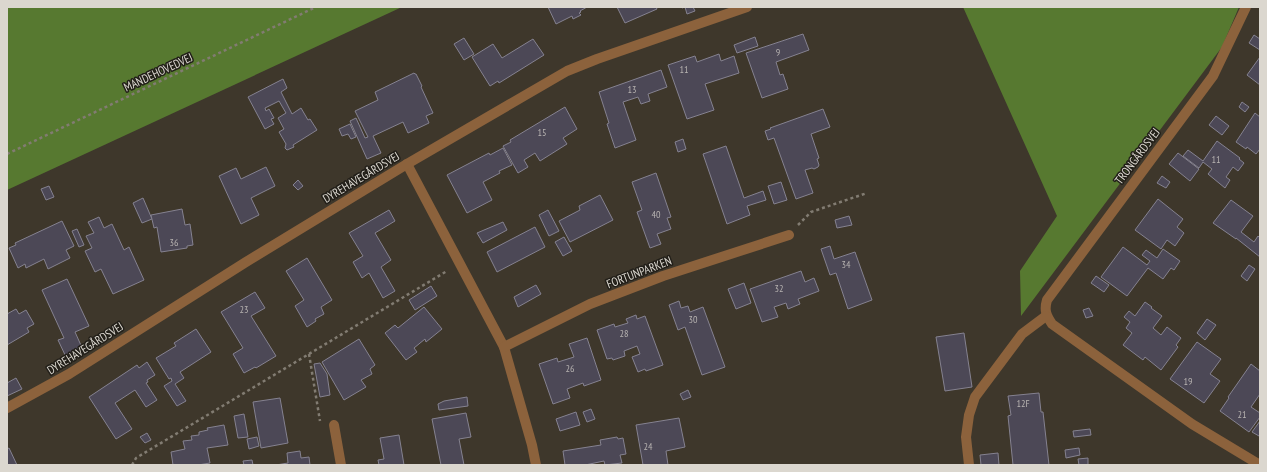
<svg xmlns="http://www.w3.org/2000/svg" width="1267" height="472" viewBox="0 0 1267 472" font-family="'PT Sans Narrow',sans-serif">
<rect width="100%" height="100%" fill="#3e372b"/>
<g fill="#577930">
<polygon points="7,7 402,7 7,190"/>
<polygon points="963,7 1239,7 1222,47 1021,316 1020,271 1057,216"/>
</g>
<g fill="#4c4856" stroke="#858290">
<polygon points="548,7 587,7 580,11 581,12 579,13 581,15 573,19 572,16 556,24"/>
<polygon points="617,7 656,7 657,9 625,23"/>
<polygon points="681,7 693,7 695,11 687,14 685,7 682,8"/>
<polygon points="803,34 809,50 776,62 780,75 783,74 788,89 762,98 746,53"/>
<polygon points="1254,35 1260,39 1260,50 1249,43"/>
<polygon points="755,37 758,46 737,53 734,45"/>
<polygon points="464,38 474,54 464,60 454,44"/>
<polygon points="533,39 544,55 499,83 498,81 490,86 472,57 493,44 502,58"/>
<polygon points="719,54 721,61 734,56 739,73 705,84 714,110 687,119 668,65 695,56 697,62"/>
<polygon points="1260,57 1260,85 1247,75"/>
<polygon points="661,70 667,87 648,94 650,101 641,104 638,97 623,102 636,140 615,148 607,124 609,123 599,92"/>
<polygon points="414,73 415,74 416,74 422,86 421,87 433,113 426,116 429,123 408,133 403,122 373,136 381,153 367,159 350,121 356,118 365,138 368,137 355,111 378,100 375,92"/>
<polygon points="283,79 287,88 281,92 292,114 301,108 308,120 310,119 317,130 293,145 294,147 287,150 285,148 286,144 279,132 284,129 278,118 286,113 279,101 265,108 266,111 269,109 274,118 271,119 274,124 265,129 248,97"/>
<polygon points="1242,102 1249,107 1245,112 1239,107"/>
<polygon points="565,107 577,129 563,138 567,144 540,161 535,153 524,160 528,167 518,173 503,146 511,142 510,140"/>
<polygon points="823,109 830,127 811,134 819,158 817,159 819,165 818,167 814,169 812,168 805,170 813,193 796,199 774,138 768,140 765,131 771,129 770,128"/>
<polygon points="1255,113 1260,117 1260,149 1256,154 1247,147 1246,149 1236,142"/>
<polygon points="1216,116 1229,126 1222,135 1209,125"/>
<polygon points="350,124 356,137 351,139 348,134 342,136 339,129"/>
<polygon points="683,139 686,149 678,152 675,142"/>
<polygon points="1217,141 1240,158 1239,159 1244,163 1238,171 1233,167 1226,177 1230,180 1225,188 1208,174 1212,169 1203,162 1199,168 1183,156 1188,150 1203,161"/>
<polygon points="726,146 744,198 763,191 766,200 747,206 750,215 727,224 703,154"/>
<polygon points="503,148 512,165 499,171 500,173 483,182 492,200 467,213 447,175 489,153 490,155"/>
<polygon points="1178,153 1199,169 1190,181 1169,164"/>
<polygon points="266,167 275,186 251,198 259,215 241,224 219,176 236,168 241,179"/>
<polygon points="656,173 671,217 667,218 671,229 657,234 661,244 650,248 637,212 642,210 632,182"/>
<polygon points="1162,176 1170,182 1166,188 1157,183"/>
<polygon points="298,180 303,186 298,190 293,185"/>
<polygon points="781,182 787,200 774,204 768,186"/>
<polygon points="49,186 54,197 46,200 41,189"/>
<polygon points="600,195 613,220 570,242 559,221 580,210 579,206"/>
<polygon points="143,198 152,219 142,223 133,203"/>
<polygon points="1158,199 1183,219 1177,227 1184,233 1175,246 1167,240 1161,249 1135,230"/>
<polygon points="1231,200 1253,216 1241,232 1254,242 1258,236 1260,238 1260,257 1236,238 1236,239 1213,223"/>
<polygon points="182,209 185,225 190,224 193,245 187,246 187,248 161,252 157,227 154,228 151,215"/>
<polygon points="389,210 395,221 375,233 391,260 381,267 395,291 383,298 369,273 362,278 353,262 363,256 349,233"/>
<polygon points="548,210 559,231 549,236 539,215"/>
<polygon points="849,216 852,225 837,228 835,220"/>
<polygon points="99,217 104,228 112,224 124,250 129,247 144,280 113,294 101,269 95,272 85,251 92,248 86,236 94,233 88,222"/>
<polygon points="62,221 74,246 66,250 70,258 48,269 44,259 26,268 25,264 18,268 9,248 16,245 15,243"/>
<polygon points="503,222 507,230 483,243 477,233"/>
<polygon points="535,227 545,247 497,272 487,252"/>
<polygon points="77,229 84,245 79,247 72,231"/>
<polygon points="564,237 572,251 563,256 555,242"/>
<polygon points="830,246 834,259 855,252 872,300 848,309 836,273 830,275 821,249"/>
<polygon points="1123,247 1147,265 1150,261 1142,255 1146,250 1157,258 1163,249 1180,261 1174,270 1171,268 1163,279 1148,268 1127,296 1101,277"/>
<polygon points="307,258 332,300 321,307 324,314 315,319 316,321 307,327 295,306 304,300 286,271"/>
<polygon points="1249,265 1255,269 1247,281 1241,276"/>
<polygon points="801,271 805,282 814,278 819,291 798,299 800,304 788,309 786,303 774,307 778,317 762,322 750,289"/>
<polygon points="1096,276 1109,285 1104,292 1091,283"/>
<polygon points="67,279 89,326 75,332 84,352 67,359 58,340 64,338 42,290"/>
<polygon points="744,283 751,303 736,309 728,289"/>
<polygon points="536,285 541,294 518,307 514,297"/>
<polygon points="431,286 437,296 415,310 409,300"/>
<polygon points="255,292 265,308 251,316 276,356 256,368 255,367 244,373 233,354 243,348 221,312"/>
<polygon points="679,301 681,308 688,306 690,312 703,307 725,367 702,375 685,327 678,330 669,305"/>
<polygon points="1145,302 1152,307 1151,308 1162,316 1153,328 1161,335 1167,327 1181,338 1176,345 1178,347 1161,370 1145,357 1143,360 1123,345 1132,333 1126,328 1130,322 1124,317 1129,311 1135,316"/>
<polygon points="424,307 442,329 426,342 425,339 414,348 417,352 406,360 385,333 395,325 398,328"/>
<polygon points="1089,308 1093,316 1086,318 1083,310"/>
<polygon points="16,309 19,314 26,310 34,324 27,328 29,332 7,345 7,314"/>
<polygon points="636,315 637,319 645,316 663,365 646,371 645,369 638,372 632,357 640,354 637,346 624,351 625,356 613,360 612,358 607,359 597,330 614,324 615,327 628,323 626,319"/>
<polygon points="1207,319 1216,325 1205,340 1197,333"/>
<polygon points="196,329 211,352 180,372 184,378 175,384 186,401 177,406 164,386 172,381 171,378 169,379 156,358 176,346 174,343"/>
<polygon points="964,333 972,387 945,391 936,337"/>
<polygon points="587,338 601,380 584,386 583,383 567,389 570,398 553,404 539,364 557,358 558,362 574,357 569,344"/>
<polygon points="359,339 375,365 370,369 372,374 361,380 366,387 344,400 322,362"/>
<polygon points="1197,342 1221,359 1210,374 1220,381 1204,403 1170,379"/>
<polygon points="147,362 155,375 147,380 148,382 146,383 157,400 146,407 135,390 115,403 132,429 116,439 89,397 137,365 139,368"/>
<polygon points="320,363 327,374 330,395 320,397 314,364"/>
<polygon points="1251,364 1260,371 1260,394 1251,407 1260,413 1260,417 1249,432 1220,411 1229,398 1228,397"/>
<polygon points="16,378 22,389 7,396 7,383"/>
<polygon points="688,390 691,397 683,400 680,394"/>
<polygon points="1039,393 1041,412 1043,412 1049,465 1013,465 1008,416 1011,415 1008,396"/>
<polygon points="467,397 468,406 439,410 438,404 444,401"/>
<polygon points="280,398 288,443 261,448 253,402"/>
<polygon points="591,409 595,419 587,422 583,412"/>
<polygon points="576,412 580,425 560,431 556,419"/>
<polygon points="466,413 471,437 459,439 464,465 441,465 432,419"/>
<polygon points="244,414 248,437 238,438 234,416"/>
<polygon points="679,418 685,447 666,451 668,465 643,465 636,425"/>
<polygon points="1260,421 1260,434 1259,436 1252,432"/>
<polygon points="224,425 228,445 207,448 210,463 198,465 173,465 171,452 185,449 183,441 192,440 191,436 199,435 199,432 208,430 207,428"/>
<polygon points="1090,429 1091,435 1074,437 1073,431"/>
<polygon points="147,433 151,440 145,443 140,437"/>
<polygon points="399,435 404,465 379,465 378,460 384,459 380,438"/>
<polygon points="257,437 259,446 249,449 247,439"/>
<polygon points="617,437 618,439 623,438 626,454 620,455 622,463 605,465 604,461 585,465 565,465 563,451 601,445 600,440"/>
<polygon points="9,448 17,465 7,465 7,449"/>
<polygon points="1079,448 1080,455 1066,458 1065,450"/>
<polygon points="300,451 301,458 309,457 310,465 276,465 288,463 287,453"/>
<polygon points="998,453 999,465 981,465 980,455"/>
<polygon points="1088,458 1088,465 1079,465 1078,459"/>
<polygon points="252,460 253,465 244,465 243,461"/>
</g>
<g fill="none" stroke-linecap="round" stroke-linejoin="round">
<g stroke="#827c72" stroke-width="2.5" stroke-dasharray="3 3" stroke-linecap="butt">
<polyline points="7,154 316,7"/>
<polyline points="798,225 811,212 867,193"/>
<polyline points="309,354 320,421"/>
<polyline points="132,465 136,458 447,271"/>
</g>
<g stroke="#8c623c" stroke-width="10">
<path d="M1246,7L1213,76L1047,300C1044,310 1046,315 1052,324L1192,424L1260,465"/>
<polyline points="407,164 504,347 532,445 536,465"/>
<polyline points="504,347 590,304 663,276 789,235"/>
<polyline points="7,408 69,374 246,262 407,164 567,71 597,59 747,7"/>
<polyline points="334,425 341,465"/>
<polyline points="969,465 966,437 969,415 975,397 1022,334 1046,316"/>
</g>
</g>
<g text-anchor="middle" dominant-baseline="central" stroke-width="3" stroke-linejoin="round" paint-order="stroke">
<g font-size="10" fill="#b7b3b1">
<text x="778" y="52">9</text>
<text x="684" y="69">11</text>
<text x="632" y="89">13</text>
<text x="542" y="132">15</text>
<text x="1216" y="159">11</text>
<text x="656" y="214">40</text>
<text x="174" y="242">36</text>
<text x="846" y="264">34</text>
<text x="779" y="288">32</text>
<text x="244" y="309">23</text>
<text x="693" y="319">30</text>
<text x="624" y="333">28</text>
<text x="570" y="368">26</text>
<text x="1188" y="381">19</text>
<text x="1023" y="403">12F</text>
<text x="1242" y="414">21</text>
<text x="648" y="446">24</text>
</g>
<g font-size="12" fill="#dbd7cf" stroke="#221f19">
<text transform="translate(158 72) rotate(-25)">MANDEHOVEDVEJ</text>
<text transform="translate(1137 156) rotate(-53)">TRONGÅRDSVEJ</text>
<text transform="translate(361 177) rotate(-31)">DYREHAVEGÅRDSVEJ</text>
<text transform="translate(639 272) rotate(-21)">FORTUNPARKEN</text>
<text transform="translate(85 348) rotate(-32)">DYREHAVEGÅRDSVEJ</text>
</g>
</g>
<rect width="1267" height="472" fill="none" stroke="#dbd7cf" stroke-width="16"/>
</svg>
